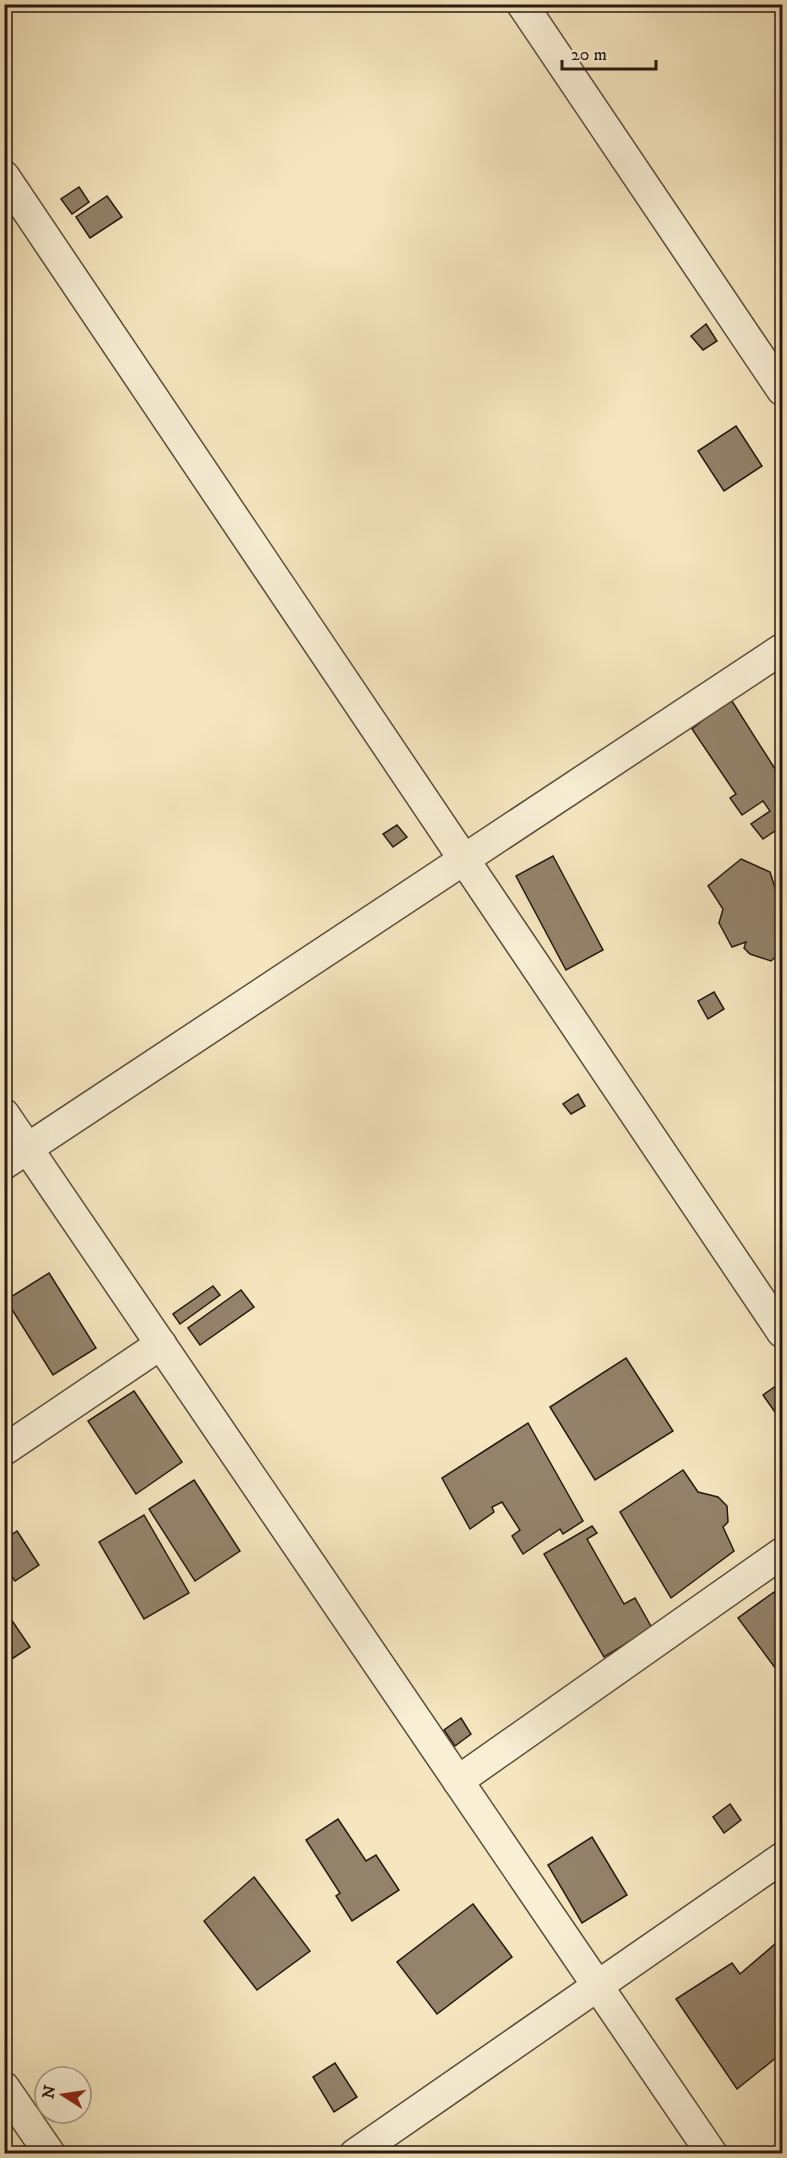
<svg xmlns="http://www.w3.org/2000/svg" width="787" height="2158" viewBox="0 0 787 2158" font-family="'IM FELL DW Pica',serif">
<rect width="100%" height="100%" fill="#f5e6bf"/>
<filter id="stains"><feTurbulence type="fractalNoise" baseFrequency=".00333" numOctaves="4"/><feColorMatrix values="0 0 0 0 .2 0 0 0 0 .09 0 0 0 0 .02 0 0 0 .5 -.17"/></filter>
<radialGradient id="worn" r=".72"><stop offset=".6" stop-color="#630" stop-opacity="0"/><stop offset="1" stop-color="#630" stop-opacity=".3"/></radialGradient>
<g fill="#93836b" stroke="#281810" stroke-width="1.5">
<polygon points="79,187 89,202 72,214 61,199"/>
<polygon points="107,196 122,217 90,238 76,217"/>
<polygon points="706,324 717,341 703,350 691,336"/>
<polygon points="736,426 762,466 724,491 698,451"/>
<polygon points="730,698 782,780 782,826 763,839 751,824 770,811 763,801 742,815 730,798 736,794 692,729"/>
<polygon points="397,825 407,837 393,847 383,834"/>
<polygon points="553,856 603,950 566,970 516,876"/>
<polygon points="741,859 770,872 776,891 782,893 782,958 779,954 771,961 750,954 744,948 746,942 732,947 719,923 723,909 708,886"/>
<polygon points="714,992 724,1009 708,1019 698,1001"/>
<polygon points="578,1094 585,1106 571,1114 563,1104"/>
<polygon points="49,1273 96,1348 53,1375 6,1300"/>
<polygon points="213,1286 220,1295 180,1324 173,1314"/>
<polygon points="241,1290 254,1307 200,1345 188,1328"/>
<polygon points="626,1358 673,1431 595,1480 550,1407"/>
<polygon points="780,1383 782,1386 782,1422 763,1395"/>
<polygon points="134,1391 182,1462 136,1494 88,1421"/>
<polygon points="528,1423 583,1521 563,1534 560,1529 523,1554 512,1536 520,1530 502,1502 492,1507 494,1512 470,1529 442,1478"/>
<polygon points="683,1470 698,1492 718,1497 727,1506 728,1522 723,1527 734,1551 671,1598 620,1512"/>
<polygon points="194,1480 240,1551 195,1581 149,1509"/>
<polygon points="144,1515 189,1593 144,1619 99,1542"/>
<polygon points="592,1526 597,1533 587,1539 624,1604 635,1598 652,1628 604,1657 544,1554"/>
<polygon points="17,1531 39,1565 15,1581 4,1566 4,1540"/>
<polygon points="774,1592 782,1604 782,1677 738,1618"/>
<polygon points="4,1609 30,1647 4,1664"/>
<polygon points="461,1718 471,1734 455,1746 444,1730"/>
<polygon points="730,1804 741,1820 724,1833 713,1817"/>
<polygon points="338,1819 366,1861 376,1855 399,1890 352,1921 336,1896 340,1893 306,1840"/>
<polygon points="592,1837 627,1895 582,1923 548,1865"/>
<polygon points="254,1877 310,1951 257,1990 204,1921"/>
<polygon points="473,1904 512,1957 437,2014 397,1962"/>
<polygon points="782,1938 782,2053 737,2089 676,1999 732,1963 740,1974"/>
<polygon points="335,2063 357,2097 334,2112 313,2077"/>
</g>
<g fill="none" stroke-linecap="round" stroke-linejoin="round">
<g stroke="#5b4c3c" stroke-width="33">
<g id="street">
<polyline points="522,4 782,390"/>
<polyline points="4,176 782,1332"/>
<polyline points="4,1114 712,2154"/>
<polyline points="4,1164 782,649"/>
<polyline points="4,1450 161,1344"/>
<polyline points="458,1781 782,1553"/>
<polyline points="4,2087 50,2154"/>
<polyline points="355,2154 782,1858"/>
</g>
</g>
<use href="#street" stroke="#f8efd5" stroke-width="30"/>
</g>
<rect width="787" height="2158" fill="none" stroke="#f5e6bf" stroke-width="24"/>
<rect x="6" y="6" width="775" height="2146" fill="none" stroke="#281810" stroke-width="3"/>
<rect x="12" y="12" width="763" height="2134" fill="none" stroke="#281810" stroke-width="1.5"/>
<g transform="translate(63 2095) rotate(282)"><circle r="28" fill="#f8efd5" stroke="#a59986" stroke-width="1.5"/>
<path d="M0-4.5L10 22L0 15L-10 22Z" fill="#8f2418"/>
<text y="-9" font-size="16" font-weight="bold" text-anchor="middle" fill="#281810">N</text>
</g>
<path d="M562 60v9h94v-9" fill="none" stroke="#281810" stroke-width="3"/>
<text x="571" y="60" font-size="18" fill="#281810" stroke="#f8efd5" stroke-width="4.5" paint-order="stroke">20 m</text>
<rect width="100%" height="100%" filter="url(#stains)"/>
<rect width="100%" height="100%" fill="url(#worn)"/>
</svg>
